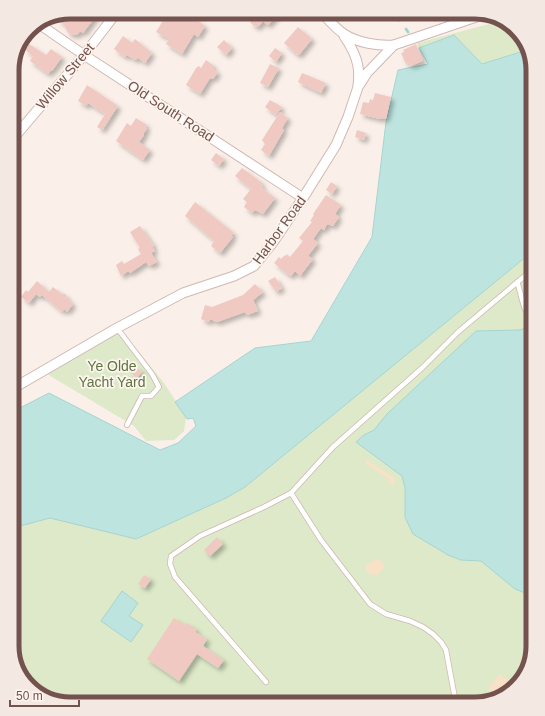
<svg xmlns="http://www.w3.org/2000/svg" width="545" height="716" viewBox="0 0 545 716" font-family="Helvetica,sans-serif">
<defs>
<filter id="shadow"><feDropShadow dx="3.5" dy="3.5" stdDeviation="2" flood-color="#0004"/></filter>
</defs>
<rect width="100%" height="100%" fill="#fbf0e9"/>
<g fill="#dde9c8">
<polygon points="504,20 523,38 527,50 482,64 454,35 419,48 417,43"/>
<polygon points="533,251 533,647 525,675 507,694 476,704 66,704 56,699 21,678 12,646 12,534 20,526 50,518 136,539 226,498 245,487"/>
<polygon points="121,330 164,383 186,417 184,431 174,440 146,441 134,426 47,374"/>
</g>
<g fill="#f8e1c6">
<polygon points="367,460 393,477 395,480 394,486 392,486 387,478 365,463"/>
<path d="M376,559C387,561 385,571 376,575L368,573L366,570V566Z"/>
<polygon points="499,675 511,680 516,684 507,694 489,692 489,688"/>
</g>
<g fill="#bee4e0" stroke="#a5d5d1">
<polygon points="454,35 482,64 527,50 533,70 533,251 245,487 226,498 136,539 50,518 20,526 12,534 12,412 49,393 160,450 178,443 196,426 193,418 187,419 175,402 255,348 311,341 372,237 386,122 398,70 428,64 419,48"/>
<polygon points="533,326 533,449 528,455 525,466 533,497 533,596 515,589 481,561 461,560 448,555 413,534 405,517 405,487 402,476 356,442 364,435 374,430 387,414 476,331 519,330"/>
<polygon points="122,591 138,603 129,616 143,625 131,642 101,621"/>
<polygon points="21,678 56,699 62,703 41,696"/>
</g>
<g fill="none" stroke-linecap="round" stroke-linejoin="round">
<g stroke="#a5d5d1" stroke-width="3">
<polyline points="389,12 399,20"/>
<polyline points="406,29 408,32"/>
</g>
</g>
<g fill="#efc9c2" filter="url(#shadow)">
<polygon points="70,12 91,12 96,16 83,33 80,31 78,34 74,35 68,33 66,29 66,26 58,20 62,15"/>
<polygon points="153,12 186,12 205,26 198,37 194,34 182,54 166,44 169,39 156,32 164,19"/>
<polygon points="245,12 280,12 269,24 267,25 263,21 258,27 254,26 250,22 253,19"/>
<polygon points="298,27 312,39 299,55 296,54 284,43"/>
<polygon points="123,36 132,43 135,39 152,53 145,63 138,58 135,60 127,55 125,57 114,49"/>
<polygon points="224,40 232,48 226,55 217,47"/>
<polygon points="29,44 46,55 51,49 62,57 52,71 51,70 48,74 30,61 33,56 25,50"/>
<polygon points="416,44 423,61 410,66 409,63 406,64 401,53 404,52 403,50"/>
<polygon points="275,48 282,53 276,62 269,56"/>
<polygon points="206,60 214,66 212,68 218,72 213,79 210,78 200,94 186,85 196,68 199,66 201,68"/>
<polygon points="270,64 279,68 268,87 260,83"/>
<polygon points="302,73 326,83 321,93 298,82"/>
<polygon points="87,85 118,106 102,130 97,127 105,114 88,103 86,106 78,101"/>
<polygon points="375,93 391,97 386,119 382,118 380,119 360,114 363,102 369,103 370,99 373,100"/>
<polygon points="270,100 282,107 276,115 265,107"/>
<polygon points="280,112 288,118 282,128 284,130 269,156 261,150 265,144 262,140"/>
<polygon points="136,118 147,125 145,128 147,129 143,134 144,135 139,142 150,150 143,160 116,141 127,123 131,126"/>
<polygon points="357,130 366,133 364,140 355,137"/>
<polygon points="216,153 224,159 219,166 211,160"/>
<polygon points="242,168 261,182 260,184 263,186 262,188 275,198 263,214 255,210 252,213 244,207 247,202 243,199 251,189 235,176"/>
<polygon points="331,182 337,186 332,194 326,190"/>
<polygon points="326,195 341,205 335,214 339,217 333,226 327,224 324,230 321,228 313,239 318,243 308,256 313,259 300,276 295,271 291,276 287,274 274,263 279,257 281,259 285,255 286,256 287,254 290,257 303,241 299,238 312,222 310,221 314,215 313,214"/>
<polygon points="195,202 234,233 231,236 233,237 220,253 211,246 214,241 185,216"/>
<polygon points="140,226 154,246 152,247 155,251 151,253 157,262 149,266 146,262 130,273 128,271 121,276 116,265 122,261 124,264 141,254 138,249 140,248 130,232"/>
<polygon points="275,277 282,288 276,292 268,281"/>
<polygon points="37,281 49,292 53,287 62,294 66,294 66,297 73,304 67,312 64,309 62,312 42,295 40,297 36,294 29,303 21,297 26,290 28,292"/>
<polygon points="255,284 263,292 253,300 258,311 247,315 245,312 217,322 210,319 209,322 208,322 201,319 205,305 212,307 243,295"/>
<polygon points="136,367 142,372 137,378 131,373"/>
<polygon points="217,537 223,544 210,556 204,550"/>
<polygon points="144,575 151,579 145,588 138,584"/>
<polygon points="174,618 185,625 187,623 197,630 195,632 207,639 203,646 224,660 218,668 197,654 179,681 147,659"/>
</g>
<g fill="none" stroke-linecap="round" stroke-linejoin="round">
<g stroke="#cfb8b2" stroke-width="6">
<g id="service">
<path d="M517,282C522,294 522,312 533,319"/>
<polyline points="117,328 152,374 159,387 151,396 142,396 127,425"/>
<polyline points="291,493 321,540 370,604 386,614 410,621 423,627 433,634 441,642 446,650 456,704"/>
<polyline points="266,682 175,577 170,564 171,556 200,536 264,507 291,493 333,447 422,368 458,332 533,269"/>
</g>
</g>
<g stroke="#cfb8b2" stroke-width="11">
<g id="minor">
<path d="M321,12C328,19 336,29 344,34C358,43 378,46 394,45"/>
<polyline points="39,24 84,55 303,198"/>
<path d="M344,36C355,52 361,66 358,85"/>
<polyline points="12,140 84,55 117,12"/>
<polyline points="12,389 117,328 183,293 234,276 254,266 274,241 303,198 336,145 348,117 358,87 367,73 394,45 485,14"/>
</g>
</g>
<use href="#service" stroke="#fff" stroke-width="4.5"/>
<use href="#minor" stroke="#fff" stroke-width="9"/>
</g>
<g text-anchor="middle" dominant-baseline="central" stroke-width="3.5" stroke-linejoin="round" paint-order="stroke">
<g font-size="14" fill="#74524e" stroke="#fef5ef">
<text transform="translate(65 76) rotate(-50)">Willow Street</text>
<text transform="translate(171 111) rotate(33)">Old South Road</text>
<text transform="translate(279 230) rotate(-54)">Harbor Road</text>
</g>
<g font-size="14" fill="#5e7443" stroke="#fef5ef">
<text x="112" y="366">Ye Olde<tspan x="112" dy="16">Yacht Yard</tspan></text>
</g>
</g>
<path d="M0 0H545V716H0ZM70 19H475A51 51 0 0 1 526 70V646A51 51 0 0 1 475 697H70A51 51 0 0 1 19 646V70A51 51 0 0 1 70 19Z" fill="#f3e8e2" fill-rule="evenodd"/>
<path fill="none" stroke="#74524e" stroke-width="5" d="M70 19H475A51 51 0 0 1 526 70V646A51 51 0 0 1 475 697H70A51 51 0 0 1 19 646V70A51 51 0 0 1 70 19Z"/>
<path d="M10 700v6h69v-6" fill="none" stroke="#74524e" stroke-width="2"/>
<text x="16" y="700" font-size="12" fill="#74524e" stroke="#fef5ef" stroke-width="3" paint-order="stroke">50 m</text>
</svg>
